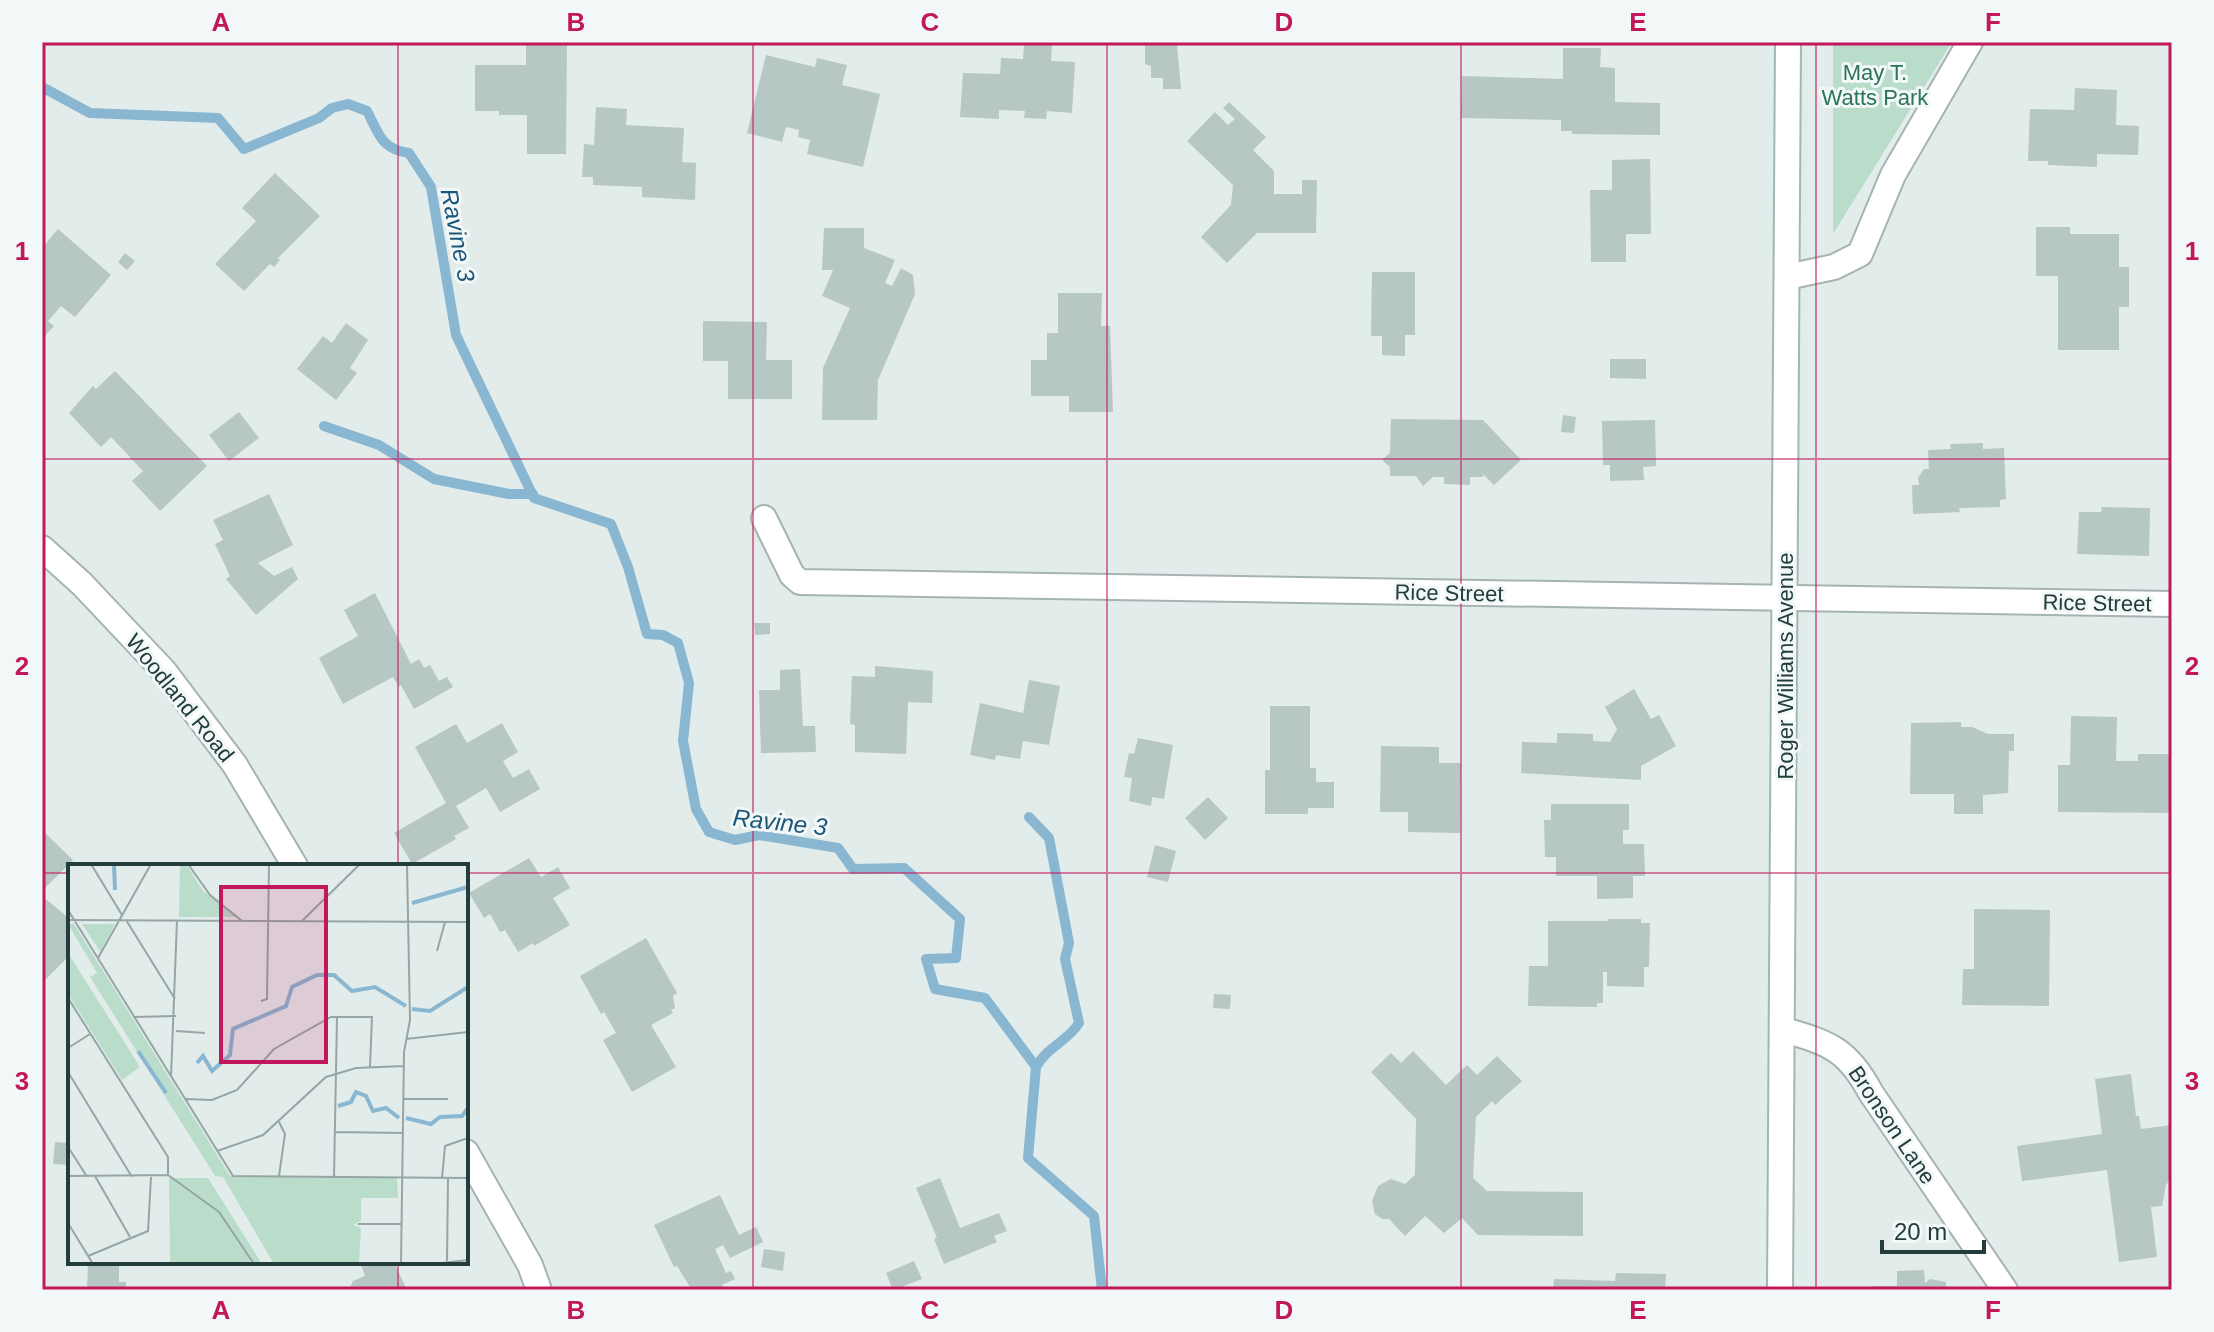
<svg xmlns="http://www.w3.org/2000/svg" width="2214" height="1332" viewBox="0 0 2214 1332" font-family="Arial,sans-serif">
<rect width="100%" height="100%" fill="#e2ecea"/>
<polygon fill="#baddcb" points="1833,42 1952,42 1833,234"/>
<g fill="none" stroke-linecap="round" stroke-linejoin="round">
<g stroke="#89b7d1" stroke-width="10">
<path d="M42,87L90,113L218,118L244,149L319,118L332,108L348,104L367,111C379,134 381,149 409,153L431,187L456,335L534,498L611,524L628,567L647,634L663,635L678,643L689,683L683,741L696,809L709,832L735,840L759,835L838,848L853,869L904,868L960,919L956,958L926,959L935,989L985,998L1036,1067L1028,1158L1094,1216L1102,1290"/>
<polyline points="324,426 379,445 434,479 509,494 533,494"/>
<path d="M1029,817L1049,838L1069,943L1065,959L1079,1023C1068,1041 1047,1047 1036,1067"/>
</g>
</g>
<g fill="#b7c7c3">
<polygon points="526,42 567,42 566,154 527,154 527,115 499,115 499,111 475,111 475,65 526,65"/>
<polygon points="1145,42 1170,42 1170,45 1177,45 1181,89 1163,89 1163,78 1151,78 1151,66 1145,64"/>
<polygon points="1024,44 1052,45 1051,61 1075,62 1072,113 1047,111 1046,119 1024,118 1025,111 999,110 999,119 960,117 963,73 1000,74 1001,58 1023,59"/>
<polygon points="1563,48 1601,48 1600,67 1615,68 1615,102 1660,103 1660,135 1572,134 1572,131 1561,131 1561,120 1461,118 1462,76 1563,79"/>
<polygon points="766,55 815,67 817,58 847,65 842,85 880,94 863,167 807,154 810,140 798,137 799,130 786,127 782,142 747,133"/>
<polygon points="2075,88 2117,90 2116,125 2139,126 2138,155 2097,154 2097,167 2048,165 2048,161 2028,161 2030,109 2074,110"/>
<polygon points="1229,102 1266,137 1253,150 1274,171 1274,194 1302,194 1302,180 1317,180 1316,233 1257,233 1227,263 1201,237 1231,205 1233,185 1187,141 1215,112 1228,125 1235,119 1223,108"/>
<polygon points="596,107 627,109 626,125 684,128 682,162 696,163 695,200 642,197 642,187 593,185 593,177 582,177 584,144 594,145"/>
<polygon points="1650,159 1651,234 1626,234 1626,262 1591,262 1590,190 1612,190 1612,160"/>
<polygon points="275,173 320,216 278,258 280,260 274,267 270,264 244,291 215,264 256,221 242,208"/>
<polygon points="2036,227 2070,227 2070,234 2119,234 2119,267 2129,267 2129,307 2119,307 2119,350 2058,350 2058,276 2036,276"/>
<polygon points="824,228 864,228 864,248 895,260 885,283 892,286 901,268 913,275 915,294 878,380 877,420 822,420 823,368 850,308 822,296 833,270 822,270"/>
<polygon points="58,229 111,275 75,317 61,306 48,321 54,326 42,339 42,248"/>
<polygon points="125,253 135,261 127,270 118,262"/>
<polygon points="1372,272 1415,272 1415,335 1405,335 1405,356 1382,355 1382,336 1371,336"/>
<polygon points="1058,293 1102,293 1101,326 1110,326 1113,412 1069,412 1069,396 1031,396 1031,360 1047,360 1047,333 1058,333"/>
<polygon points="703,321 767,322 766,360 792,360 792,399 728,399 728,361 703,361"/>
<polygon points="346,323 368,340 350,368 357,373 336,400 297,369 323,336 332,343"/>
<polygon points="1610,359 1646,359 1646,379 1610,378"/>
<polygon points="115,371 207,466 160,511 132,481 143,471 111,437 101,447 69,413 93,386 96,389"/>
<polygon points="239,412 259,438 229,461 209,435"/>
<polygon points="1563,415 1576,417 1574,433 1561,432"/>
<polygon points="1391,419 1483,420 1521,460 1494,485 1483,474 1483,477 1470,477 1470,485 1444,484 1444,477 1433,477 1423,486 1416,476 1390,476 1390,467 1382,460 1390,453"/>
<polygon points="1655,420 1656,466 1643,467 1644,480 1610,481 1610,465 1603,465 1602,421"/>
<polygon points="1983,443 1983,449 2004,448 2006,499 2000,500 2000,507 1959,508 1960,512 1913,514 1912,485 1919,485 1918,478 1924,469 1929,469 1928,450 1951,449 1950,444"/>
<polygon points="269,494 293,545 258,563 274,576 292,567 298,579 256,615 226,579 230,576 215,544 223,540 213,520"/>
<polygon points="2102,507 2150,508 2149,556 2077,554 2079,512 2101,512"/>
<polygon points="375,593 411,664 419,659 424,668 430,665 439,681 447,677 453,687 414,709 401,685 399,687 393,677 343,704 319,658 358,636 344,610"/>
<polygon points="754,623 770,623 770,634 755,635"/>
<polygon points="875,666 933,671 932,703 908,702 906,754 855,752 855,725 850,724 852,676 875,677"/>
<polygon points="800,669 803,726 815,726 816,752 761,753 759,690 780,690 780,670"/>
<polygon points="1029,680 1060,686 1049,745 1023,741 1020,759 996,755 995,760 970,755 980,703 1023,713"/>
<polygon points="1634,689 1651,719 1659,715 1676,746 1641,766 1641,780 1521,773 1522,742 1557,743 1557,733 1593,734 1593,741 1610,742 1617,729 1605,707"/>
<polygon points="1270,706 1310,706 1310,768 1316,768 1316,782 1334,782 1334,808 1308,808 1308,814 1265,814 1265,770 1270,770"/>
<polygon points="2071,716 2117,717 2116,761 2138,761 2138,754 2172,754 2172,813 2058,812 2058,765 2070,765"/>
<polygon points="1961,722 1961,727 1972,727 1988,734 2014,734 2014,751 2009,751 2008,793 1983,795 1983,814 1954,814 1954,794 1910,794 1911,723"/>
<polygon points="502,723 518,752 503,761 513,778 529,769 540,789 500,812 486,788 456,806 469,828 454,836 456,839 412,864 394,833 446,803 415,747 456,724 467,743"/>
<polygon points="1138,738 1173,745 1164,799 1152,797 1151,806 1129,801 1132,778 1124,777 1129,753 1134,754"/>
<polygon points="1381,746 1439,747 1439,763 1461,763 1460,833 1408,832 1408,812 1380,812"/>
<polygon points="1208,797 1228,818 1205,840 1185,818"/>
<polygon points="1551,804 1629,804 1629,830 1623,830 1623,844 1644,844 1645,876 1633,876 1633,898 1597,899 1597,876 1556,876 1556,857 1545,857 1544,820 1551,820"/>
<polygon points="42,830 73,860 42,891"/>
<polygon points="1155,845 1176,851 1168,882 1147,877"/>
<polygon points="529,858 541,877 558,867 570,888 553,898 570,925 534,946 533,943 518,952 505,930 500,932 490,914 484,918 469,893"/>
<polygon points="42,896 70,919 70,955 42,983"/>
<polygon points="1974,909 2050,910 2049,1006 1962,1005 1963,969 1974,969"/>
<polygon points="1608,919 1641,919 1641,923 1650,923 1649,967 1644,967 1644,987 1607,986 1607,972 1603,972 1603,1003 1597,1003 1597,1007 1528,1006 1529,966 1548,966 1548,921 1608,921"/>
<polygon points="646,938 677,993 673,996 675,1008 671,1010 673,1013 651,1025 676,1067 632,1092 603,1040 616,1033 604,1012 601,1014 580,976"/>
<polygon points="1214,994 1231,995 1230,1009 1213,1008"/>
<polygon points="1413,1051 1446,1085 1467,1065 1477,1075 1497,1056 1522,1081 1495,1105 1492,1101 1476,1117 1473,1178 1487,1191 1583,1192 1583,1236 1478,1235 1462,1218 1444,1233 1425,1216 1405,1236 1389,1219 1382,1219 1375,1214 1372,1201 1378,1186 1391,1179 1405,1184 1415,1175 1416,1119 1371,1072 1391,1053 1401,1063"/>
<polygon points="2131,1074 2136,1116 2139,1116 2141,1129 2172,1125 2172,1177 2166,1185 2162,1206 2151,1207 2157,1257 2119,1262 2107,1170 2022,1181 2017,1146 2102,1134 2095,1079"/>
<polygon points="55,1142 70,1143 70,1165 53,1164"/>
<polygon points="940,1178 960,1228 999,1213 1007,1231 994,1236 997,1242 944,1264 934,1239 937,1238 916,1188"/>
<polygon points="720,1195 739,1235 756,1227 763,1242 730,1258 723,1245 715,1249 726,1273 731,1271 735,1279 722,1285 724,1290 692,1290 677,1266 674,1267 654,1225"/>
<polygon points="764,1249 785,1252 783,1271 761,1267"/>
<polygon points="914,1261 922,1279 893,1290 886,1273"/>
<polygon points="88,1262 119,1262 119,1282 126,1282 126,1290 87,1290"/>
<polygon points="360,1262 394,1262 407,1290 349,1290 353,1281 365,1276"/>
<polygon points="1924,1270 1925,1283 1930,1279 1946,1282 1946,1290 1872,1290 1872,1286 1897,1286 1897,1271"/>
<polygon points="1616,1273 1666,1274 1665,1290 1553,1290 1554,1279 1615,1281"/>
</g>
<g fill="none" stroke-linecap="round" stroke-linejoin="round">
<g stroke="#a5b4b2" stroke-width="28">
<g id="street">
<polyline points="1787,277 1834,267 1860,254 1893,175 1970,42"/>
<polyline points="764,518 792,575 800,582 2172,604"/>
<polyline points="42,548 82,584 164,671 235,765 295,866"/>
<path d="M1784,1030C1830,1043 1848,1050 1871,1093L2005,1290"/>
<polyline points="466,1152 530,1265 539,1290"/>
</g>
</g>
<g stroke="#a0b8b4" stroke-width="28">
<polyline id="secondary" points="1780,1290 1788,42"/>
</g>
<use href="#street" stroke="#fff" stroke-width="24"/>
<use href="#secondary" stroke="#fff" stroke-width="24"/>
</g>
<path fill="none" stroke="#c2185b" stroke-width="2" stroke-opacity="0.55" d="M398,42V866M753,42V1290M1107,42V1290M1461,42V1290M1816,42V1290M42,459H2172M42,873H70M466,873H2172M398,1262V1290"/>
<g text-anchor="middle" dominant-baseline="central" stroke-width="6" stroke-linejoin="round" paint-order="stroke">
<g font-size="22" fill="#2c7457" stroke="#f2f8f7">
<text x="1875" y="72">May T.<tspan x="1875" dy="25">Watts Park</tspan></text>
</g>
<g font-size="22" fill="#223d3b" stroke="#f2f8f7">
<text transform="translate(1449 593) rotate(1)">Rice Street</text>
<text transform="translate(2097 603) rotate(1)">Rice Street</text>
<text transform="translate(1785 666) rotate(-90)">Roger Williams Avenue</text>
<text transform="translate(180 698) rotate(51)">Woodland Road</text>
<text transform="translate(1892 1125) rotate(56)">Bronson Lane</text>
</g>
<g font-size="24" font-style="italic" fill="#1c5679" stroke="#f2f8f7">
<text transform="translate(458 235) rotate(79)">Ravine 3</text>
<text transform="translate(780 822) rotate(6)">Ravine 3</text>
</g>
</g>
<g transform="translate(68 864)">
<rect width="400" height="400" fill="#e2ecea"/>
<path d="M112,0H118L135,27L171,53H111ZM0,60H6L162,312L329,314L330,334H293V357L285,361L293,364L291,400H206L155,313L147,312L22,113L29,109ZM14,60H47L32,88L28,81ZM0,89L72,203L54,216L0,130ZM101,314H140L194,400H102Z" fill="#baddcb"/>
<path fill="none" stroke="#89b7d1" stroke-width="4" d="M46,0L47,26M344,39L400,23M344,145L362,147L400,123M70,187L98,229M129,199L135,192L144,207L162,191L165,165L218,142L224,123L249,111H266L284,127L307,123L338,142M270,242L283,238L288,228L298,232L305,247L318,244L331,254M338,254L363,260L372,253L394,252L400,244"/>
<path fill="none" stroke="#95a6a4" stroke-width="2" d="M23,0L54,51M120,0L142,31L174,57M0,46L165,312L400,314M0,56L400,58M58,56L107,135M234,57L292,0M369,87L377,58M30,94L83,0M0,134L100,293V311M193,137L199,135L201,0M65,153L108,152M108,167L137,169M338,175L400,168M0,184L22,170M0,208L64,313M103,213L109,56M118,235L144,236L169,226L206,185L263,153H304L302,203M336,235H380M211,258L217,270L211,312M267,268L335,269M0,283L18,311M149,287L195,271L258,213L288,204L336,202M100,311L151,348L186,400M0,312L100,311M27,312L62,373M266,313L269,153M374,314L377,282L400,274M0,359L25,400M290,360H334M20,392L80,367L83,313M379,397L380,314M333,400L336,188L342,156L339,0M365,400L400,396"/>
<path fill="#c2185b" fill-opacity="0.15" stroke="#c2185b" stroke-width="4" d="M153,23H258V198H153Z"/>
<rect width="400" height="400" fill="none" stroke="#223d3b" stroke-width="4"/>
</g>
<rect width="2214" height="1332" fill="none" stroke="#f2f8f7" stroke-width="88"/>
<path d="M1882 1240v12h102v-12" fill="none" stroke="#223d3b" stroke-width="4"/>
<text x="1894" y="1240" font-size="24" fill="#223d3b" stroke="#f2f8f7" stroke-width="6" paint-order="stroke">20 m</text>
<rect x="44" y="44" width="2126" height="1244" fill="none" stroke="#c2185b" stroke-width="3"/>
<g font-size="26" text-anchor="middle" font-weight="bold" fill="#c2185b">
<text x="221" y="31">A</text>
<text x="576" y="31">B</text>
<text x="930" y="31">C</text>
<text x="1284" y="31">D</text>
<text x="1638" y="31">E</text>
<text x="1993" y="31">F</text>
<text x="22" y="260">1</text>
<text x="2192" y="260">1</text>
<text x="22" y="675">2</text>
<text x="2192" y="675">2</text>
<text x="22" y="1090">3</text>
<text x="2192" y="1090">3</text>
<text x="221" y="1319">A</text>
<text x="576" y="1319">B</text>
<text x="930" y="1319">C</text>
<text x="1284" y="1319">D</text>
<text x="1638" y="1319">E</text>
<text x="1993" y="1319">F</text>
</g>
</svg>
